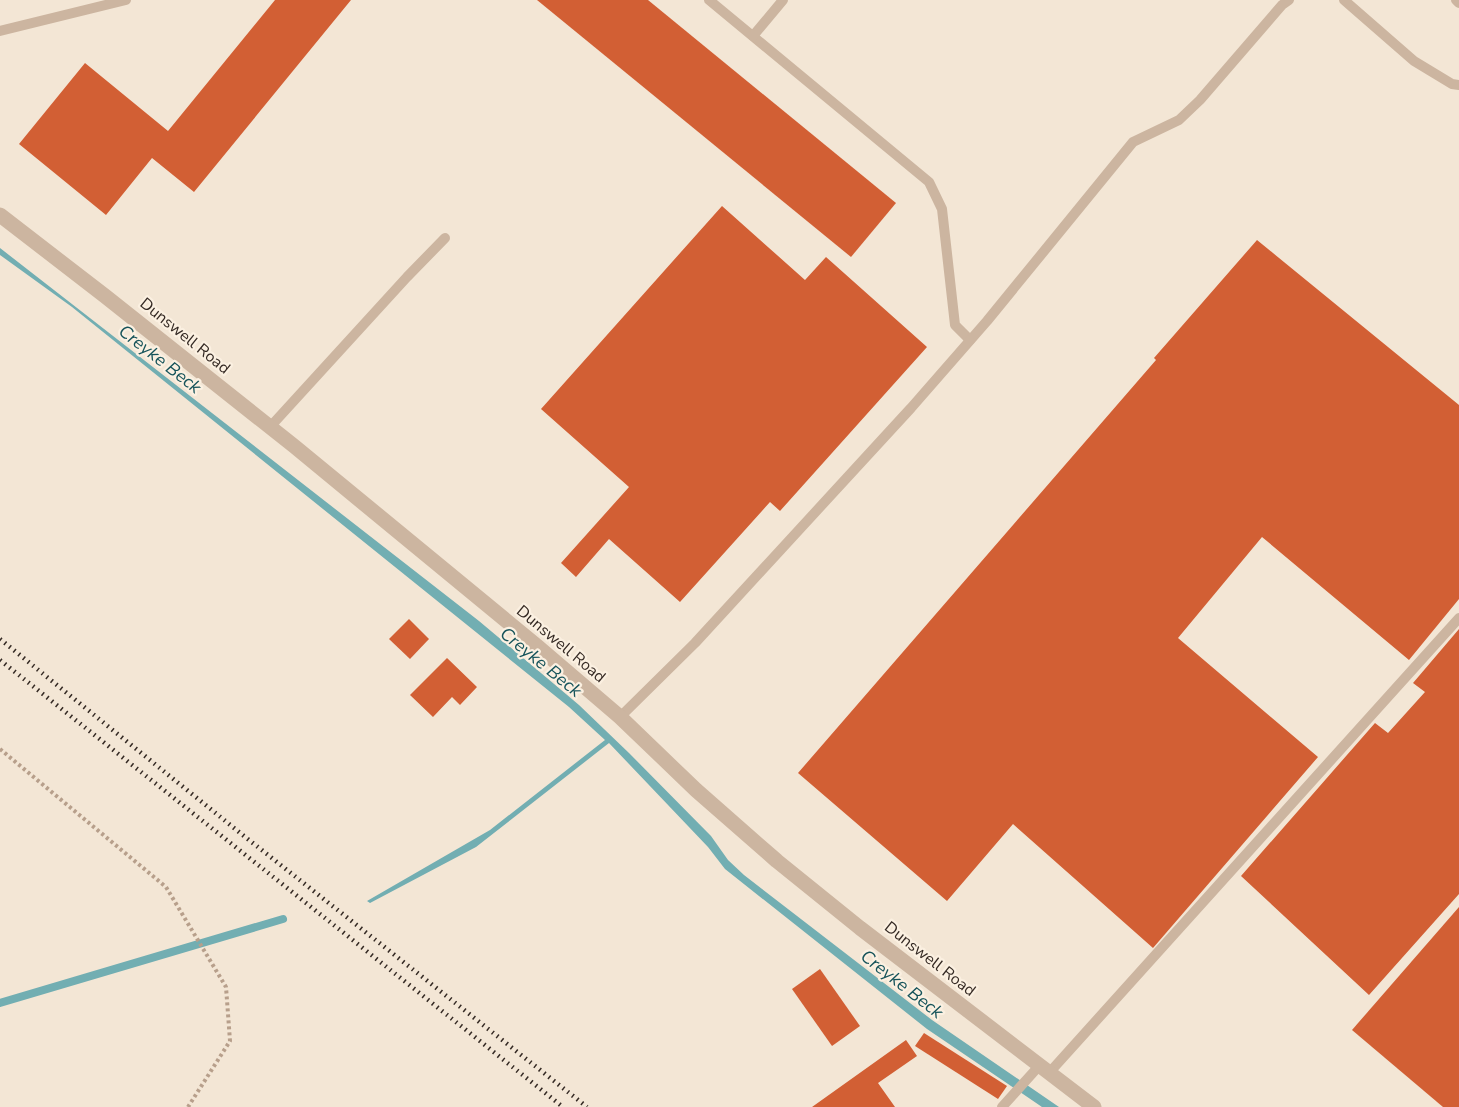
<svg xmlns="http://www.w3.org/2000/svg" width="1459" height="1107" viewBox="0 0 1459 1107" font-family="'Nunito Sans',sans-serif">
<rect width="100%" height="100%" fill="#f3e6d5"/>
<polygon fill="#72aeb2" points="0,248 479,621 579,705 629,753 711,836 728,860 744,875 932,1020 1059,1107 1042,1107 927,1029 725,869 708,847 609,743 476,847 370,903 367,901 490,830 605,740 569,707 72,307 0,255"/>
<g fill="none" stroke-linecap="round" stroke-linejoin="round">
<polyline stroke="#72aeb2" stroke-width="8" points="0,1003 283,919"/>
</g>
<g fill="#d25f34">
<polygon points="275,0 351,0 194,192 152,158 106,215 19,144 85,63 168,131"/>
<polygon points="537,0 648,0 896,203 851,257"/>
<polygon points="722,206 805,280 826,257 927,347 780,511 770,502 680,602 609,539 576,577 561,563 629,487 541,409"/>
<polygon points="1257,240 1459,405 1459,599 1409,660 1262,537 1178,638 1318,757 1153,948 1013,824 947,901 798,773 1156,360 1154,358"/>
<polygon points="409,619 429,639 410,659 389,639"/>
<polygon points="1459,629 1459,894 1369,995 1241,876 1375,723 1388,733 1425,692 1413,683"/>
<polygon points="447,658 477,687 460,705 452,697 433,717 410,695"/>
<polygon points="1459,907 1459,1107 1443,1107 1352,1030"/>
<polygon points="820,969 860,1026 832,1046 792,989"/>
<polygon points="924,1033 1007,1086 998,1099 915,1046"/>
<polygon points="906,1040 917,1056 878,1083 895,1107 812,1107"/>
</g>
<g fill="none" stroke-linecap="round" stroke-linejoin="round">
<polyline stroke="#b79f8b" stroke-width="4" stroke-dasharray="3 3" stroke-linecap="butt" points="0,749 166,887 226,987 230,1041 188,1107"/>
<g stroke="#ccb5a0" stroke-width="10">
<polyline points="709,0 929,182 942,209 955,325 970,340"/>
<polyline points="1344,0 1414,61 1452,84 1459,85"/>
<polyline points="1456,0 1459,3"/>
<polyline points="0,31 126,0"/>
<polyline points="753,36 783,0"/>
<polyline points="270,427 407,277 445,238"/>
<polyline points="620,717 695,643 911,408 987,321 1133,142 1179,120 1200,100 1282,5 1289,0"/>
<polyline points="1049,1073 1459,618"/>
<polyline points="1002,1107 1039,1066"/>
</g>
<polyline stroke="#ccb5a0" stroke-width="15" points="0,215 105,296 294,446 537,646 620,717 696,790 777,861 860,928 1094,1107"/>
<g stroke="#352a24" stroke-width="4.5" stroke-dasharray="1.5 4.5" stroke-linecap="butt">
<polyline points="0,639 244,836 587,1107"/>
<polyline points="0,660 563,1107"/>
</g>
</g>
<g text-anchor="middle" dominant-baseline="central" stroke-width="4.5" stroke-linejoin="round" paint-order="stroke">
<g font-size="16" fill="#352a24" stroke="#fbf0e1">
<text transform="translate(185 336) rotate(39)">Dunswell Road</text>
<text transform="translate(561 644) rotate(40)">Dunswell Road</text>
<text transform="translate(930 959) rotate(38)">Dunswell Road</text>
</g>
<g font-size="18" font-style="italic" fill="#16535a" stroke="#fbf0e1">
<text transform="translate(160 359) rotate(38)">Creyke Beck</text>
<text transform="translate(541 662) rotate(39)">Creyke Beck</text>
<text transform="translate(902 984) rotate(38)">Creyke Beck</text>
</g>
</g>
</svg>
